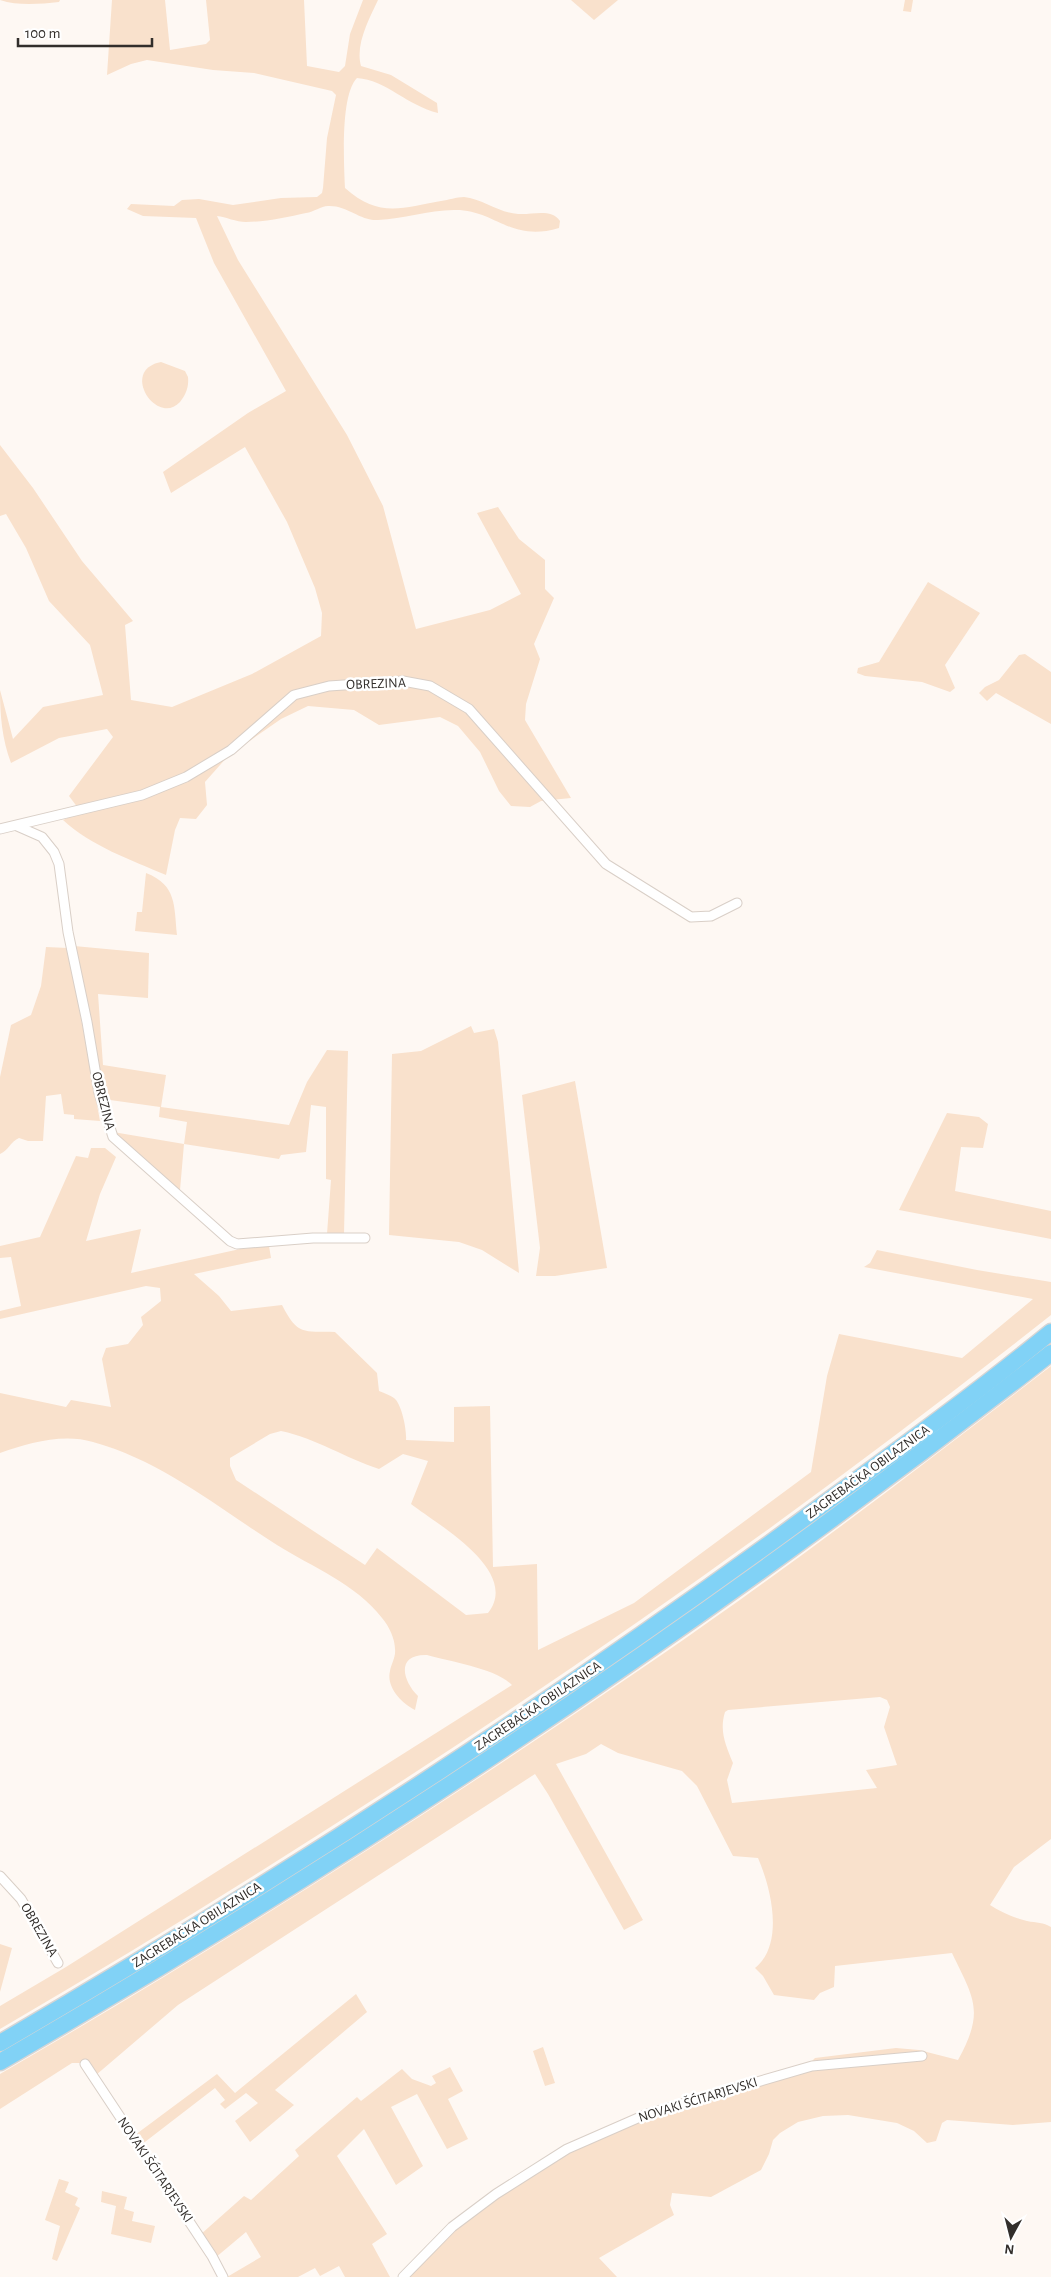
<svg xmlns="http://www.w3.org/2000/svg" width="1051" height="2277" viewBox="0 0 1051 2277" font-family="'Alegreya Sans',sans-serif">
<rect width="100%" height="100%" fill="#fef8f3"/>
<g fill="#f9e1cc" fill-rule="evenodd">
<path d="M0,0H60L59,2C40,4 18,6 0,0Z"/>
<path d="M112,0H165L170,50L206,44L210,40L206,0H304L307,66L339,72L345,66L350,34L363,0H378C369,19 355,45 361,66L391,75L437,103L438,113C408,106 386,80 357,78C340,95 344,165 345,188C378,218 402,208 441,201C449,200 456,197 464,197C483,199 499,213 518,214C533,215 551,208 560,221L559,228C510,243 495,209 454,210C428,210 403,219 378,220C360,221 347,205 328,206C321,206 314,212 306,213C288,217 265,222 246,222C236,222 226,217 217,216L238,260L347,435L383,506L416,629L490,610L521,594L477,513L498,507L519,539L545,560V589L554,598L534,644L540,659L526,704L525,720L571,798L541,801L530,807L511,806L499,791L480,752L458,726L440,717L379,725L354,710L308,706L281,719L228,756L205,782L207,805L196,819L180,818L175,830L166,875C131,860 91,846 63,820L81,812L69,796L113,737L107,729L59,738L11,763C2,739 0,715 0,690L13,739L43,707L103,695L90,645L49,601L26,548L6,514L0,516V445L33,488L82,561L133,621L125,625L131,700L172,707L252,674L321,636L322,613L315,588L287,522L245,447L171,493L163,472L248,413L286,391L214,263L196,218L143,216L127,209L131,204L174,206L182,200L199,199L233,205L281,198L317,197L322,193L323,188L327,138L336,95L332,91L254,73L213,70L147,60L131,64L107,75Z"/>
<polygon points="571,0 618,0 594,20"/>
<polygon points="905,0 913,0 911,12 903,11"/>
<path d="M161,362L185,371L188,377C189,387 186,394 180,402C157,427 119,370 161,362Z"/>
<polygon points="928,582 980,613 945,665 955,688 950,692 922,682 865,676 857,673 858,668 879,662"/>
<polygon points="1025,654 1051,672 1051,724 996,693 987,701 979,693 985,687 999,680 1019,655"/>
<path d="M146,873C177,885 174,906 177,935L135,931L137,912H142Z"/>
<polygon points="74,946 149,953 148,998 98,994 103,1065 166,1075 161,1107 289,1125 307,1082 327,1050 348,1051 344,1234 327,1234 331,1180 326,1179 326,1107 311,1105 306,1152 281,1155 279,1159 184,1144 180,1190 173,1189 113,1132 184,1144 187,1122 159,1117 160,1107 103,1099"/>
<path d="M46,947L68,948L100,1121L74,1119V1115L64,1114L61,1094L46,1096L43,1141H28L19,1138C10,1142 8,1151 0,1154V1077L11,1025L31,1015L41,986Z"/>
<polygon points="471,1026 474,1033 494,1029 498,1042 519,1273 482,1250 459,1242 389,1235 392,1054 421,1051"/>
<polygon points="575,1081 607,1268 555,1276 536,1276 540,1248 522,1095"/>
<polygon points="947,1113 979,1117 988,1124 983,1148 961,1147 955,1191 1051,1211 1051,1239 899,1210"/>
<path d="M91,1148H105L116,1157L100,1194L86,1241L141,1229L131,1273L240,1249L269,1246L271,1258L194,1274L219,1296L231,1311L282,1305C298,1336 303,1331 335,1332L377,1373L379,1391C384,1393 390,1395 394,1398C402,1404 407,1431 406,1440L454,1442V1407L490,1406L493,1567L537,1564L538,1650L634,1603L811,1472L827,1376L839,1334L962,1358L1033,1299L864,1267L870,1263L877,1250L977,1270L1051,1282V1315C719,1578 366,1815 0,2029V2006L66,1967L512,1685C495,1668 451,1662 427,1655C396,1654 402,1680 418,1696L415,1710C401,1703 386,1687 390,1671C391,1664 396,1657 395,1649C395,1639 389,1626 382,1618C356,1584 312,1567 277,1545C217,1507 162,1461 93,1442C63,1433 28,1443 0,1453V1393L66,1407L71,1400L111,1407L102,1359L106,1348L128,1344L143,1325L141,1317L161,1301L160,1288L146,1286L0,1319V1311L21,1306L11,1257L0,1258V1246L40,1237L76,1156L88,1158ZM281,1431C318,1439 345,1458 379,1469L403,1454L428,1461L411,1504C438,1525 521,1571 488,1613L466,1615L377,1548L365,1565L236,1480L230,1466V1458L270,1434Z"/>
<path d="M1051,1366V1839L1014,1867L990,1905C1001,1912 1014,1918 1027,1921C1037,1923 1043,1922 1051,1927V2122L1013,2125L947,2120L942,2123L936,2141L927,2143L914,2131L897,2123L848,2115L823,2116L798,2122L780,2133L773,2140L769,2154L761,2170L711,2197L672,2193L670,2205L674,2215L599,2258L617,2277H409L458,2226L510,2188L529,2179L565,2154L658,2113L807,2066L815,2058L896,2048L919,2050L958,2060C985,2011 974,1999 952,1953L835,1966L834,1987L820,1993L814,2000L774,1995L763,1976L755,1968C785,1944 771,1888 758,1858L733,1856L697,1786L682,1771L618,1753L601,1744L586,1754L556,1764L643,1920L624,1930L548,1794L535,1774L178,2005L96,2075L82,2063H72L0,2109V2074C224,1944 443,1805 657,1658C791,1566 922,1466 1051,1366ZM880,1697L887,1700L890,1707L884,1727L897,1765L866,1770L877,1788L732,1803L727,1780L733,1763C726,1746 719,1731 725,1712L728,1710Z"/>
<polygon points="0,1944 12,1948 0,1992"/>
<polygon points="356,1994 367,2012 275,2090 294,2105 250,2142 235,2121 258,2103 246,2093 225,2109 220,2104 225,2100 215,2088 141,2145 135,2135 217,2074 235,2093"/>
<polygon points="543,2047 555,2083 545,2086 533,2051"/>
<polygon points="450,2067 463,2091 448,2099 468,2139 447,2149 417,2094 391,2107 423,2166 396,2185 364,2129 337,2156 387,2234 372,2244 390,2277 345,2277 339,2266 320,2276 315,2268 298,2277 227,2277 261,2257 246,2232 215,2258 200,2235 244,2196 251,2200 299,2156 295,2150 357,2097 361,2101 402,2069 412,2079 431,2086 436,2083 432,2076"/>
<polygon points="59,2179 69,2182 65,2192 78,2198 75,2205 80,2208 57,2261 52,2259 60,2226 45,2220"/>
<polygon points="102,2191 127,2197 124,2209 134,2212 132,2221 155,2226 151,2243 111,2234 116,2206 101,2202"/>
</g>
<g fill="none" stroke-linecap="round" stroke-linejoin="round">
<g stroke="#d9cfc7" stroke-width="11">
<g id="minor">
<polyline points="17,826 42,837 54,852 59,864 68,932 87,1022 99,1093 113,1137 230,1241 237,1244 313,1238 365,1238"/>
<polyline points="0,829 142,795 186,777 231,750 294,695 329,686 403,681 430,686 469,709 606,864 691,917 711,916 737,903"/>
<polyline points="0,1876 21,1899 58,1963"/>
<polyline points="85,2064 212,2256 223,2277"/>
<polyline points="403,2277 452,2227 496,2194 567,2149 647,2114 812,2066 922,2056"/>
</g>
</g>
<g stroke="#d6d5d5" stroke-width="19">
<g id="motorway">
<path d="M0,2043C287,1876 565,1695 832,1498C906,1444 980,1390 1051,1332"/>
<path d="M0,2062C366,1850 718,1614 1051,1353"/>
</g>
</g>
<use href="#minor" stroke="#fff" stroke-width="9"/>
<use href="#motorway" stroke="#81d2f6" stroke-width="16"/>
</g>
<g text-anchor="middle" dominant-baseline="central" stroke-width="5" stroke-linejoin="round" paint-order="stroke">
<g font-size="14" fill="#322e2b" stroke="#fff">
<text transform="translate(376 684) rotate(-2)">OBREZINA</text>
<text transform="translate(103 1101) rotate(76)">OBREZINA</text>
<text transform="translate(868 1472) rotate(-36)">ZAGREBAČKA OBILAZNICA</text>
<text transform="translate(538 1706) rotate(-34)">ZAGREBAČKA OBILAZNICA</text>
<text transform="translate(197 1925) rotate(-32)">ZAGREBAČKA OBILAZNICA</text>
<text transform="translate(39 1930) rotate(60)">OBREZINA</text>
<text transform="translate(698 2100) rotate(-17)">NOVAKI ŠĆITARJEVSKI</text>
<text transform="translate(155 2170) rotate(56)">NOVAKI ŠĆITARJEVSKI</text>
</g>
</g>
<g transform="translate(1011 2237) rotate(187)" stroke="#ffffff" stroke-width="4" paint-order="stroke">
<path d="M0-4L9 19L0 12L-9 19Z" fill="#322e2b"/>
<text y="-8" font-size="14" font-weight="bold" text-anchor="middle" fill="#322e2b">N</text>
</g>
<path d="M18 38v8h134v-8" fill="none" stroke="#322e2b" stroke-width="2.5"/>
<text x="25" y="38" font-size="15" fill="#322e2b" stroke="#ffffff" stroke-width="4" paint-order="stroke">100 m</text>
</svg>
